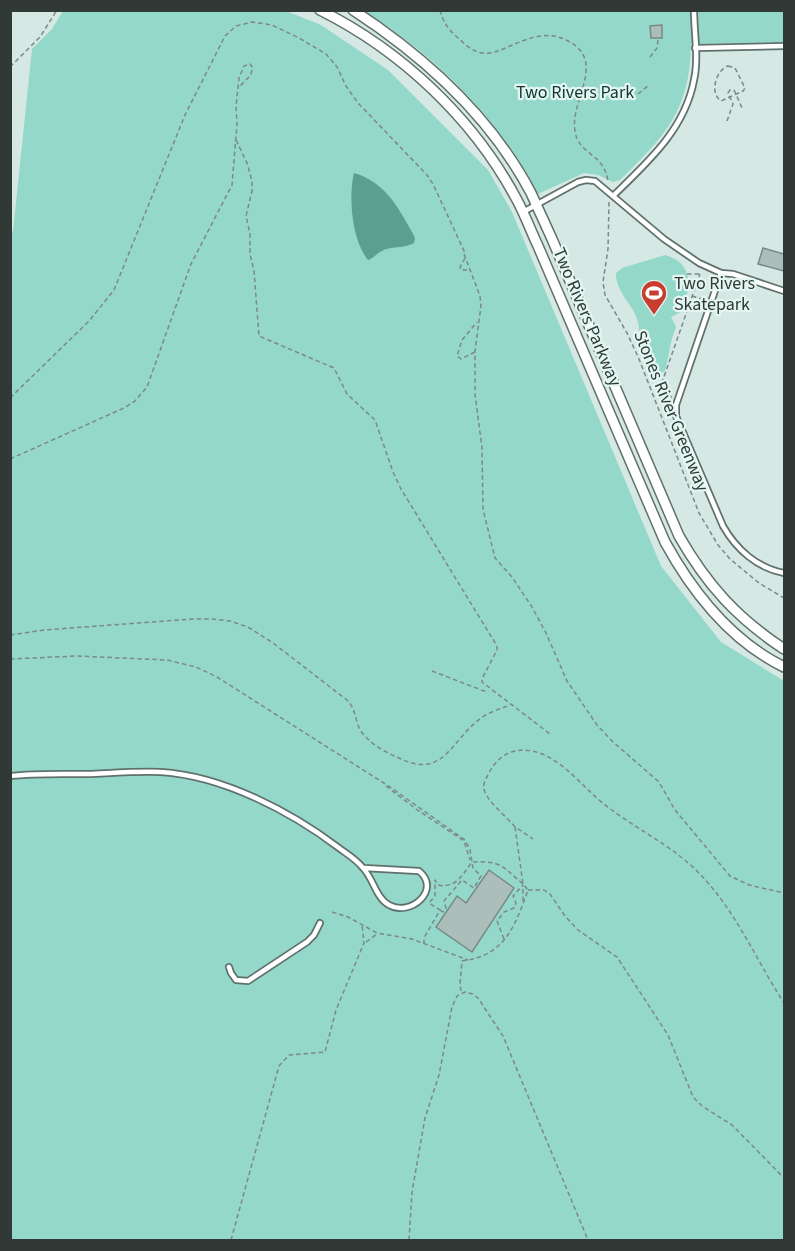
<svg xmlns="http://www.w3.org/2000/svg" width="795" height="1251" viewBox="0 0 795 1251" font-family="'Source Sans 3',sans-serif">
<rect width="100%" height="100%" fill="#d5e8e3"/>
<g fill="#94d8c9">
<polygon points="63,11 286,11 321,25 388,70 488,170 512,212 661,566 721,642 784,681 784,1240 11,1240 10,235 13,231 32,49 52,29"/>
<path d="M363,11H784V42L691,44C690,111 665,136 620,180L613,182L598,175L584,173L538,194C528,177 519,159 507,143C468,90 420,45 363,11Z"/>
<path d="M665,255C695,263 691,290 681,312L671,317L676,327C670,341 669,356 665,371L652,376L639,332C641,309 615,295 616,273L622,268Z"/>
</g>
<path fill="#5aa091" d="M354,173C385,182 398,207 412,232L415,238L414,243C404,249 391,245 380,252C375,255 374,258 368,260C352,241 348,197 354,173Z"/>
<g fill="#acbeba" stroke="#798a86" stroke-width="1.5">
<polygon points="662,25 662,38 651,38 650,26"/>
<polygon points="763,248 784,254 784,271 758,264"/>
<polygon points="489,870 514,888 472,952 436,927 457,896 466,903"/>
</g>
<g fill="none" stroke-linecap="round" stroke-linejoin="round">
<g stroke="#60716d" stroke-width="8">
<g id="service">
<polyline points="695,48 784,46"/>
<path d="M614,195C648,162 685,129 694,80C699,58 694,32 694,10"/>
<polyline points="523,212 578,182 586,180 595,181 664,239 699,263 721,273 733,274 784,291"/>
<path d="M721,273L676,405V416L723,526C736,549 757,568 784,573"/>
<path d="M10,776C36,773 62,774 88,774C112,773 137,771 161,772C223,776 290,811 339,848C347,854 357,860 363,868C373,878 376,898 389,905C410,917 442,890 419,871L364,868"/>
<polyline points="229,967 231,973 236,980 248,981 307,942 314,935 320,923"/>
</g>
</g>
<g stroke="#60716d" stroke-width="12">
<g id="minor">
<path d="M320,10C402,51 474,119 517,200C525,215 531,231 538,246L665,542C693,593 731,641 784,667"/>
<path d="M353,10C425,57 490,115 531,193C538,208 545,224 552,239L679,536C707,585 737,618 784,649"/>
</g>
</g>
<g stroke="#7c8986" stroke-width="1.5" stroke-dasharray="4.5 3" stroke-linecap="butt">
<path d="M440,10C443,22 448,29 457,37C465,44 472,52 483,53C490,54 495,52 501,50C522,41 544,29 566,40C575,44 582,50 585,59C591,82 571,107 575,131C578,155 605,153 608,182"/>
<polyline points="650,57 657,48 658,40"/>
<path d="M728,66L735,68L745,88L743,91L721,101C709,93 716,70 728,66Z"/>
<polyline points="10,67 40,37 57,10"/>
<polyline points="638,94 649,85"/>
<polyline points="727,121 733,104 728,93 730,90 734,90 743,110"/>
<polyline points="236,140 247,163 252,181 252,191 246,216 250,234 250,254 254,271 259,336 334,368 347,394 375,420 393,472 401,489 497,646 497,650 483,677 482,682 550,734"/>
<polyline points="609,202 608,249 603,282 605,295 627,333 639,359 699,513 718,545 730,559 759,583 784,598"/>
<polyline points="465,258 460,267 461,270 469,270"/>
<polyline points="687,274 700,274"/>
<polyline points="697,284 707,287"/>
<polyline points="692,296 705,300"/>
<polyline points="475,352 461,359 457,356 462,340 477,322"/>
<polyline points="672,397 659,391 700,274"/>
<polyline points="10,398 89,321 114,290 185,115 225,36 236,26 252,22 272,25 299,38 326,54 337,67 346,86 358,103 427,175 433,184 465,253 464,254 480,296 481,306 475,351 475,394 482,448 483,509 495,558 512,577 532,607 546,633 567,681 597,725 612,741 659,782 675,810 730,876 749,885 784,893"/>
<polyline points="10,459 124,408 135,401 147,387 191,264 232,185 237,124 236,106 239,78 244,66 250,64 253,68 250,76 239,87"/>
<path d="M10,635L44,630L192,619H211L230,621L248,627L273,643L347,700C358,711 354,726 365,736C374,746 387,753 399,758C444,780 450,741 481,718C489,712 500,709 510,705"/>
<polyline points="10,659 77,656 167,660 196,667 217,677 390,787 465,840 470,850 473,868 481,876 474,888 462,880 444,901 446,908 443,912 440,910"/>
<polyline points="432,671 484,691 488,690"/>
<polyline points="386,786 416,809 464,841 470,860"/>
<path d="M515,827C507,817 489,803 485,792C482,786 485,780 488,775C501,747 527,744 552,759C572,771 586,790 604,804C630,825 661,840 686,861C731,899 753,955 784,1003"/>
<polyline points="528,890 544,890 550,894 565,916 578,930 617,957 668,1035 693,1097 702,1106 732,1125 784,1178"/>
<polyline points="523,901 523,885"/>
<polyline points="332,912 348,917 377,933 412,939 468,960"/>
<polyline points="504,939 497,921 504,912 514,908 516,903 513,896 523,885"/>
<polyline points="366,942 377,934"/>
<path d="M424,944V938L440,910L429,903L435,896V880L438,885C456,889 463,874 472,862C501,861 501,865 523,884"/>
<path d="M461,991L460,984L462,961C505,956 515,926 528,890L523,884L515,827L533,839"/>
<polyline points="231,1240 279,1066 289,1055 325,1052 336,1010 364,943 362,924"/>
<polyline points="409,1240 412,1192 425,1118 439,1075 452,1007 457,996 465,992 473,994 478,998 503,1036 588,1240"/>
</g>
<use href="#service" stroke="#fff" stroke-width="4.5"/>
<use href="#minor" stroke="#fff" stroke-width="9"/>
</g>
<defs>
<g id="stadium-pin" transform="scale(1.35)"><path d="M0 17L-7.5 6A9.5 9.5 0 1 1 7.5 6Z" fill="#c93c30" stroke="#e3f6f1"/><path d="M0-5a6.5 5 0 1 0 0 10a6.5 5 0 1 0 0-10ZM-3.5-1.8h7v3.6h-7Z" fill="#fff"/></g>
</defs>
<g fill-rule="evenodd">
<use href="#stadium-pin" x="654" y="293"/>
</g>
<g text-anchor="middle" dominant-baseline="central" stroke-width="4.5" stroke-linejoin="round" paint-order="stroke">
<g font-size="18" fill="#143630" stroke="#e3f6f1">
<text x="575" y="92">Two Rivers Park</text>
</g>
<g font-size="18" fill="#313937" stroke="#e3f6f1" text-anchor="start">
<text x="674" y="283">Two Rivers<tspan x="674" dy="21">Skatepark</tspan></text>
</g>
<g font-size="18" fill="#313937" stroke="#e3f6f1">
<text transform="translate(587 317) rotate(67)">Two Rivers Parkway</text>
<text transform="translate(671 411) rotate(68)">Stones River Greenway</text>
</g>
</g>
<rect width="795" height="1251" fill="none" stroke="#313937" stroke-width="24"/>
</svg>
